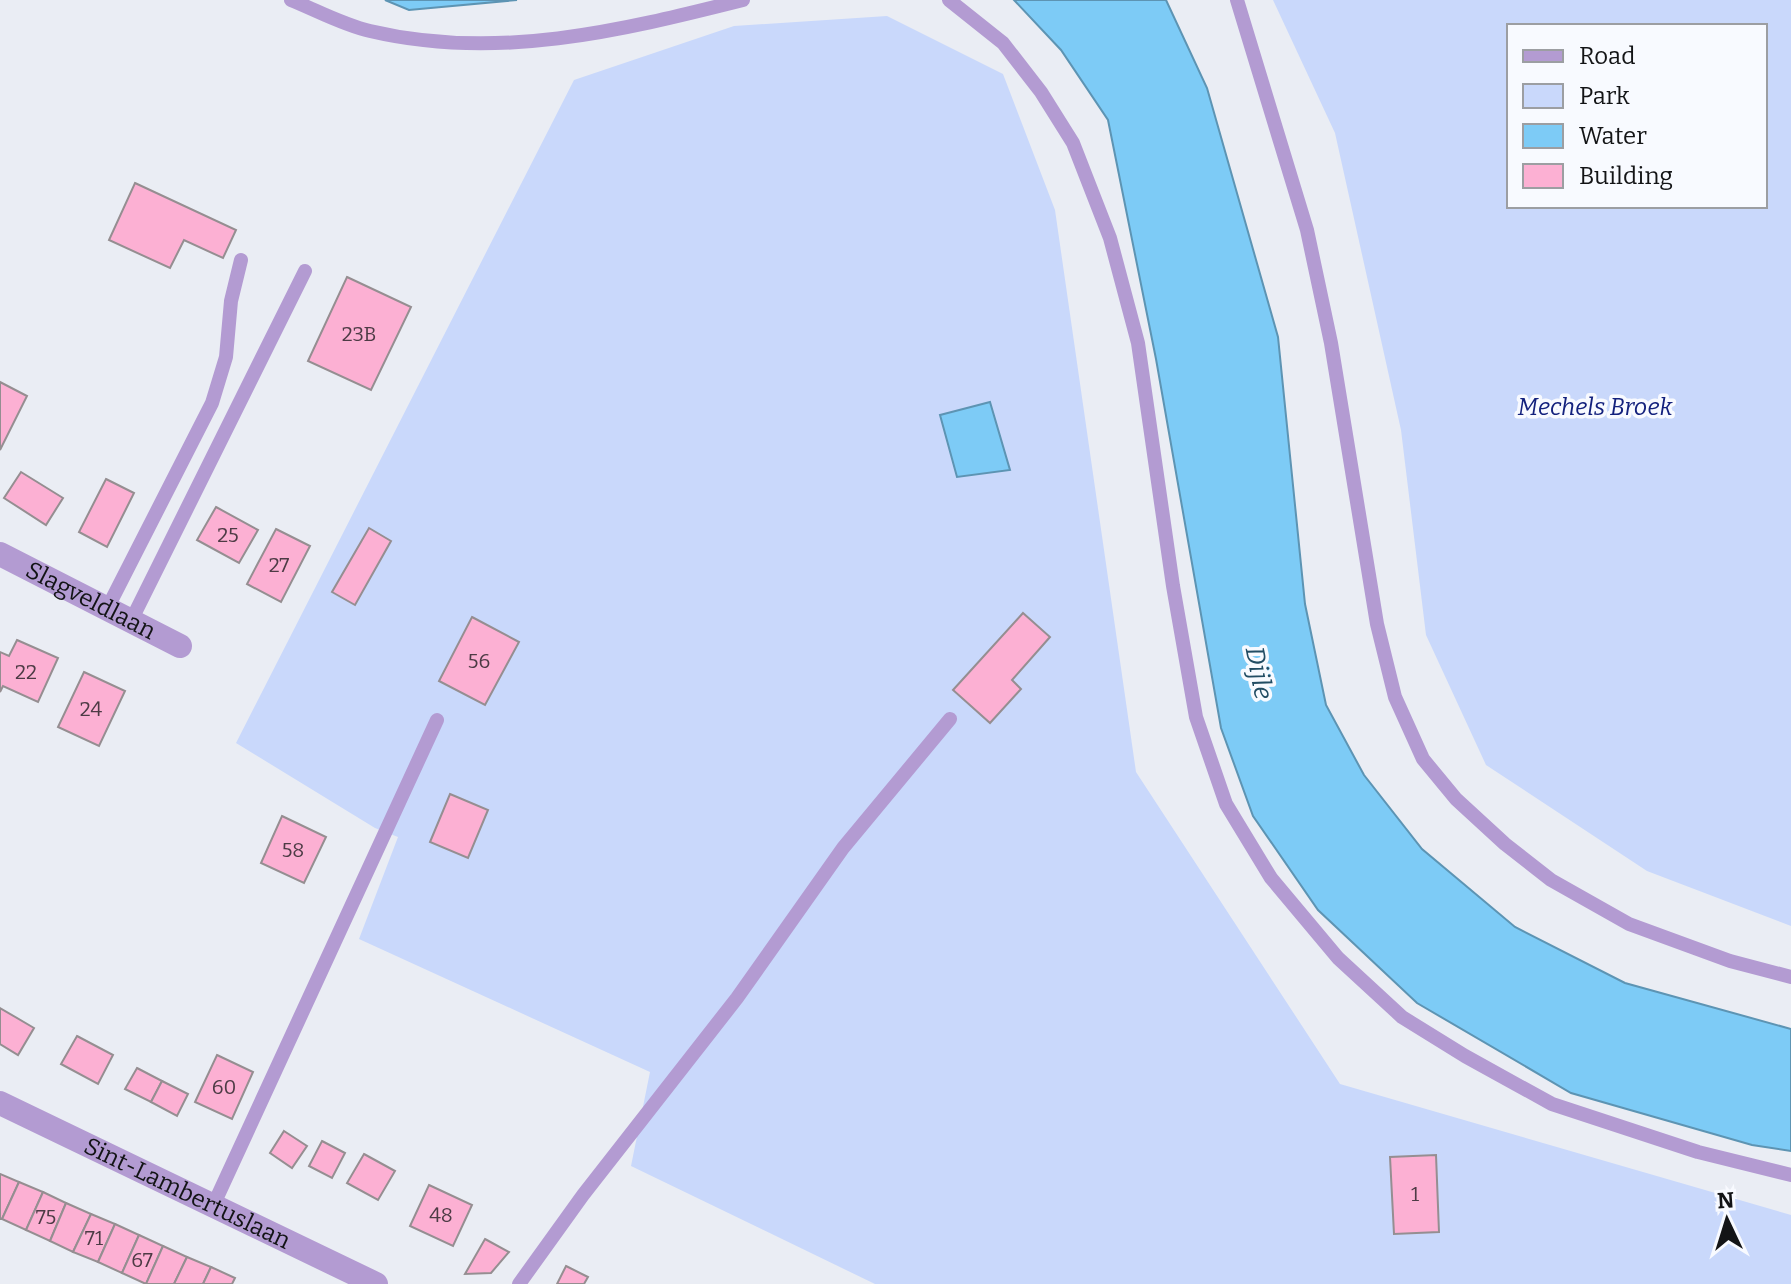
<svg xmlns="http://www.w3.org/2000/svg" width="1791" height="1284" viewBox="0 0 1791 1284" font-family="Bitter,serif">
<rect width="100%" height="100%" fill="#eaedf4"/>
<g fill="#c9d8fb" fill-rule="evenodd">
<path d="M1273,0H1791V926L1647,871L1486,765L1426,635L1401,430L1335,133ZM1765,26V206H1509V26Z"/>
<polygon points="887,16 1003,74 1055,210 1136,772 1340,1084 1791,1215 1791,1284 875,1284 631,1166 650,1072 359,939 398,837 375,828 236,743 574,80 734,26"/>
</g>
<g fill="#7dcbf6" stroke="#5d94b3" stroke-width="2">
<polygon points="385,0 517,0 409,10"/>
<polygon points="1014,0 1166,0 1207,88 1278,337 1305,604 1326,705 1364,775 1422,849 1515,927 1625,983 1791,1029 1791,1151 1752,1145 1571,1093 1417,1003 1318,910 1253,816 1221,728 1156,359 1108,120 1061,50"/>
<polygon points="990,402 1010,470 957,477 940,415"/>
</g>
<g fill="#fcb0d3" stroke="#958e91" stroke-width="2">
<polygon points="135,183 236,230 223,258 184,240 170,268 109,240"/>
<polygon points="347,277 411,307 371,390 308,361"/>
<polygon points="0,382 27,396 0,450"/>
<polygon points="21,472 63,498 46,525 4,498"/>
<polygon points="106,479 134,493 107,547 79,532"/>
<polygon points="216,507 258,530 239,563 197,540"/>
<polygon points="369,528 391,541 355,605 332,592"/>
<polygon points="276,529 310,546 281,602 247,584"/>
<polygon points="1023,613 1050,637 1012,680 1021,689 990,723 953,690"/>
<polygon points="472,617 519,642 485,705 439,681"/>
<polygon points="17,640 58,658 38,702 3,686 0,692 0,652 9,656"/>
<polygon points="84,672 125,691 99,746 58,727"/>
<polygon points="450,794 488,810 468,858 430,842"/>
<polygon points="282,816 326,837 304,883 261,863"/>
<polygon points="0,1008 34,1028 18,1055 0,1044"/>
<polygon points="77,1036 113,1055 98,1084 61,1064"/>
<polygon points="217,1055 253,1072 232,1119 195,1102"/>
<polygon points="137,1068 162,1081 151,1102 125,1089"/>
<polygon points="162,1081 188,1094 177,1116 151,1102"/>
<polygon points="284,1131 307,1146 292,1168 270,1153"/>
<polygon points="322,1141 345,1153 332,1178 309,1166"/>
<polygon points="364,1154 395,1171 378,1200 347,1183"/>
<polygon points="1436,1155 1439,1232 1394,1234 1390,1157"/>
<polygon points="0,1174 19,1182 2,1219 0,1219"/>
<polygon points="19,1182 43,1192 26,1230 2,1219"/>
<polygon points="429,1185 472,1205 453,1246 410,1226"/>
<polygon points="43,1192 66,1203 50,1241 26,1230"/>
<polygon points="66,1203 91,1214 73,1252 50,1241"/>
<polygon points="91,1214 115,1224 98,1262 73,1252"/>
<polygon points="115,1224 139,1235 122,1273 98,1262"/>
<polygon points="139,1235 163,1246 146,1284 122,1273"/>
<polygon points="485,1239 509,1252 491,1273 465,1274"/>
<polygon points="163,1246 187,1257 174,1284 146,1284"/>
<polygon points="187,1257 211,1267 203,1284 174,1284"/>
<polygon points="566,1266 588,1277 584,1284 557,1284"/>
<polygon points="211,1267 235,1278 232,1284 203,1284"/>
</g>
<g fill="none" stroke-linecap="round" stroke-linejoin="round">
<g stroke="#b39bd2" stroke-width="14">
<path d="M291,0C316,10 343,25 370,31C497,61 620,31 743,0"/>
<polyline points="949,0 1003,43 1041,92 1073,143 1110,238 1138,343 1173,586 1196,717 1226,804 1271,878 1338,958 1402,1017 1465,1056 1552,1104 1698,1152 1791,1175"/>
<polyline points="1237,0 1307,230 1331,343 1377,624 1395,697 1423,759 1456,799 1505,844 1551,880 1629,924 1730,961 1791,977"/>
<polyline points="107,609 212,403 226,357 231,301 241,260"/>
<polyline points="131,621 305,271"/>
<polyline points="213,1206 437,720"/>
<polyline points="519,1284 583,1195 737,998 843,848 950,719"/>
</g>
<g stroke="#b39bd2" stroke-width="24">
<path id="s1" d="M0,554L180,646"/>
<path id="s2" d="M0,1103L376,1284"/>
</g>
</g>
<g text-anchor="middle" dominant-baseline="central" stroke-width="7" stroke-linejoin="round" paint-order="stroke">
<g font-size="20" fill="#4d3b45">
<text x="359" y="334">23B</text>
<text x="228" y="535">25</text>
<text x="279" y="565">27</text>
<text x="479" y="661">56</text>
<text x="26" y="672">22</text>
<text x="91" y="709">24</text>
<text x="293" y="850">58</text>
<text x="224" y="1087">60</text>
<text x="1415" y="1194">1</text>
<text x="441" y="1215">48</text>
<text x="46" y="1217">75</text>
<text x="94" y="1238">71</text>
<text x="142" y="1260">67</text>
</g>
<g font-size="24" font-style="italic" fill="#13217d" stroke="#f8faff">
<text x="1595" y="407">Mechels Broek</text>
</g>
<g font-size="24" fill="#131416" stroke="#f8faff">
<text stroke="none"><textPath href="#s1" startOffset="102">Slagveldlaan</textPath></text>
<text stroke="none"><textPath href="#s2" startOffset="208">Sint-Lambertuslaan</textPath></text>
</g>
<g font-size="26" font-style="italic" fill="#224d64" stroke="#f8faff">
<text transform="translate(1259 673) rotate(79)">Dijle</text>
</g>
</g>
<rect x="1507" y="24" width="260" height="184" fill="#f8faff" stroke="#9c9ea2" stroke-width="2"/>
<rect x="1523" y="50" width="40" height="12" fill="#b39bd2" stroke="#9c9ea2" stroke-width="2"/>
<text x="1579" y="64" font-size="24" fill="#131416">Road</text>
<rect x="1523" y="84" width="40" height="24" fill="#c9d8fb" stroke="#9c9ea2" stroke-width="2"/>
<text x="1579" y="104" font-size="24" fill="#131416">Park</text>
<rect x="1523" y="124" width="40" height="24" fill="#7dcbf6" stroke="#9c9ea2" stroke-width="2"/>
<text x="1579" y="144" font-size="24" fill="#131416">Water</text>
<rect x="1523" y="164" width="40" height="24" fill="#fcb0d3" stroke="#9c9ea2" stroke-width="2"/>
<text x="1579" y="184" font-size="24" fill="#131416">Building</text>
<g transform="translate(1727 1220) rotate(356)" stroke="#f8faff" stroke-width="6" paint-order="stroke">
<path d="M0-6L14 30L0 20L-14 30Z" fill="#131416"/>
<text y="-12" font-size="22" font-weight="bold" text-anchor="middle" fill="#131416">N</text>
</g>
</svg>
